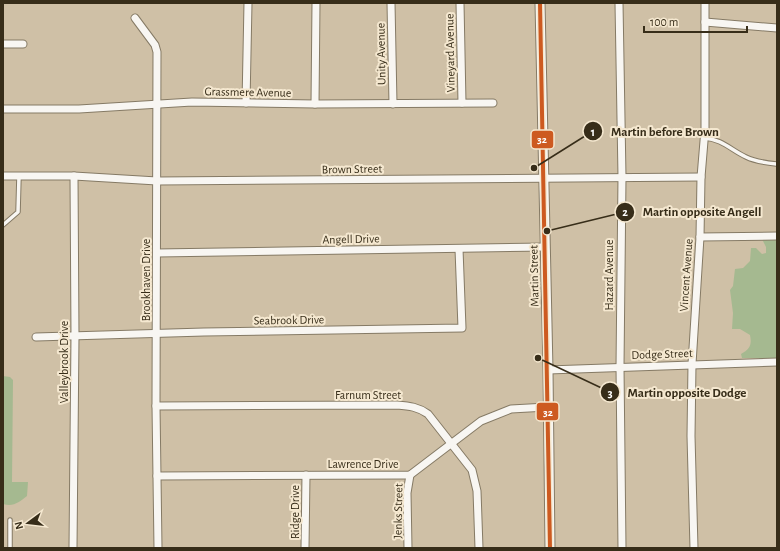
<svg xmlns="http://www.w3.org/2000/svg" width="780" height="551" viewBox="0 0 780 551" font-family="'Alegreya Sans',sans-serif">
<rect width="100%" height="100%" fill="#cfc0a6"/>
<g fill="#a5b990">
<path d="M761,237H777V362H758L759,358H742L741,354C750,349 752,345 750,335L740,329H732L733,313L730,290L733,286L735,269L743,268L750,261L751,248H756L762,254L766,253V247Z"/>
<path d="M3,376L10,377L13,380L12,482H28L27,496C19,502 14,507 3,504Z"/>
</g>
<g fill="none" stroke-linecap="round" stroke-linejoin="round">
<g stroke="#857a65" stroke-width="5.5">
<g id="lane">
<path d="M704,138C722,139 731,150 746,157C756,162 767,163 777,164"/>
<polyline points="3,225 18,212 19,176"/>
<polyline points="10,520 10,548"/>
</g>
</g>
<g stroke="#857a65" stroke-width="9">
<g id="street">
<polyline points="391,3 393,104"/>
<polyline points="460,3 462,103"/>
<polyline points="619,3 622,177 620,367 622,548"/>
<polyline points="135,18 155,45 157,52 156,406 158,548"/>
<polyline points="705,22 777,28"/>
<polyline points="3,44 23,44"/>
<polyline points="246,103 248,3"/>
<polyline points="315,104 316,3"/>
<polyline points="3,109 79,109 192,102 315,104 493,103"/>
<polyline points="3,176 74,176 157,181 701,177"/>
<polyline points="700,237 777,236"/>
<polyline points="157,253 545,247"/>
<polyline points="36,337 204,332 462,328 459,249"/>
<polyline points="548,370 777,362"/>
<path d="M156,406L397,405C410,406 418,407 428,414L472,470L477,491L479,548"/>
<polyline points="157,476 410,475 481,421 511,409 547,407"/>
<polyline points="73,548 75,336 74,176"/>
<polyline points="305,548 306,475"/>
<polyline points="408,548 407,493 410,475"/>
<polyline points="694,548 691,436 692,364 700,237 701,177 705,129 705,3"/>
</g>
</g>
<g stroke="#857a65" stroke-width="11">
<polyline id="secondary" points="540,3 548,370 550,548"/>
</g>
<use href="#lane" stroke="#f8f6f2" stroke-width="3.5"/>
<use href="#street" stroke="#f8f6f2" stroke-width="7"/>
<use href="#secondary" stroke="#f8f6f2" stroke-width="9"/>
<g stroke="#f5e8d0" stroke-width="7">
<polyline id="bus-1" points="540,3 550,548"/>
</g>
<use href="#bus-1" stroke="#cd5a20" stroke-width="4"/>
</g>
<g text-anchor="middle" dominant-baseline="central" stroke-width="4" stroke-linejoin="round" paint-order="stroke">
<g font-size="12" fill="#372d19" stroke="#f5e8d0">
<text transform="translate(450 53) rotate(-91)">Vineyard Avenue</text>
<text transform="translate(381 54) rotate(-91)">Unity Avenue</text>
<text transform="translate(248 92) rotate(1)">Grassmere Avenue</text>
<text transform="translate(352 169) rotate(-1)">Brown Street</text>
<text transform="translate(351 239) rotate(-1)">Angell Drive</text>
<text transform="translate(609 275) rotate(-90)">Hazard Avenue</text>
<text transform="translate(686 275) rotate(-86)">Vincent Avenue</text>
<text transform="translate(534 276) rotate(-91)">Martin Street</text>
<text transform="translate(146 280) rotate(-90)">Brookhaven Drive</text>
<text transform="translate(289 320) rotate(-1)">Seabrook Drive</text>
<text transform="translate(662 354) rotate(-2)">Dodge Street</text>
<text transform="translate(64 362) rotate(-90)">Valleybrook Drive</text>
<text x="368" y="395">Farnum Street</text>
<text x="363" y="464">Lawrence Drive</text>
<text transform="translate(398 511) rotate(-89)">Jenks Street</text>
<text transform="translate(295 512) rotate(-90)">Ridge Drive</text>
</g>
</g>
<path fill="none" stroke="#372d19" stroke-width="1.5" d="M534 168L593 131M547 231L625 212M538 358L610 392"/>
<g fill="#372d19" stroke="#f5e8d0" stroke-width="1.5">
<circle cx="534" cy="168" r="4"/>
<circle cx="547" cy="231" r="4"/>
<circle cx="538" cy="358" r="4"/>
<circle cx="593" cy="131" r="10"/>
<circle cx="625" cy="212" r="10"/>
<circle cx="610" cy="392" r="10"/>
</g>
<g font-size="12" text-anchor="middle" font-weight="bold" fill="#fff">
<text x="593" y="136">1</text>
<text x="625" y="216">2</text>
<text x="610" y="397">3</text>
</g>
<g font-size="13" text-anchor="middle" font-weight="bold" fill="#372d19" stroke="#f5e8d0" stroke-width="4" stroke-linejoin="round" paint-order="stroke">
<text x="665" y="136">Martin before Brown</text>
<text x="702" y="216">Martin opposite Angell</text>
<text x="687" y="397">Martin opposite Dodge</text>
</g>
<g stroke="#f5e8d0" stroke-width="1.5">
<rect x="531" y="130" width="23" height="19" rx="4" fill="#cd5a20"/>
<rect x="536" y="402" width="23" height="19" rx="4" fill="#cd5a20"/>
</g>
<g font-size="11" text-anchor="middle" font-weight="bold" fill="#fff">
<text x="542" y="143">32</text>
<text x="548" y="416">32</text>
</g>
<rect width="780" height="551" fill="none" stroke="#372d19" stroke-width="8"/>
<g transform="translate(28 523) rotate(255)" stroke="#f5e8d0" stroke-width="3" paint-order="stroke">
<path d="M0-3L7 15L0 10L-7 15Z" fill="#372d19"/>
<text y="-6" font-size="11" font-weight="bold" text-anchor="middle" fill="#372d19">N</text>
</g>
<path d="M644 26v6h103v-6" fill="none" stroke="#372d19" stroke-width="2"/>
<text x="650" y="26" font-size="12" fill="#372d19" stroke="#f5e8d0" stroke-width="3" paint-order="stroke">100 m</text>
</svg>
